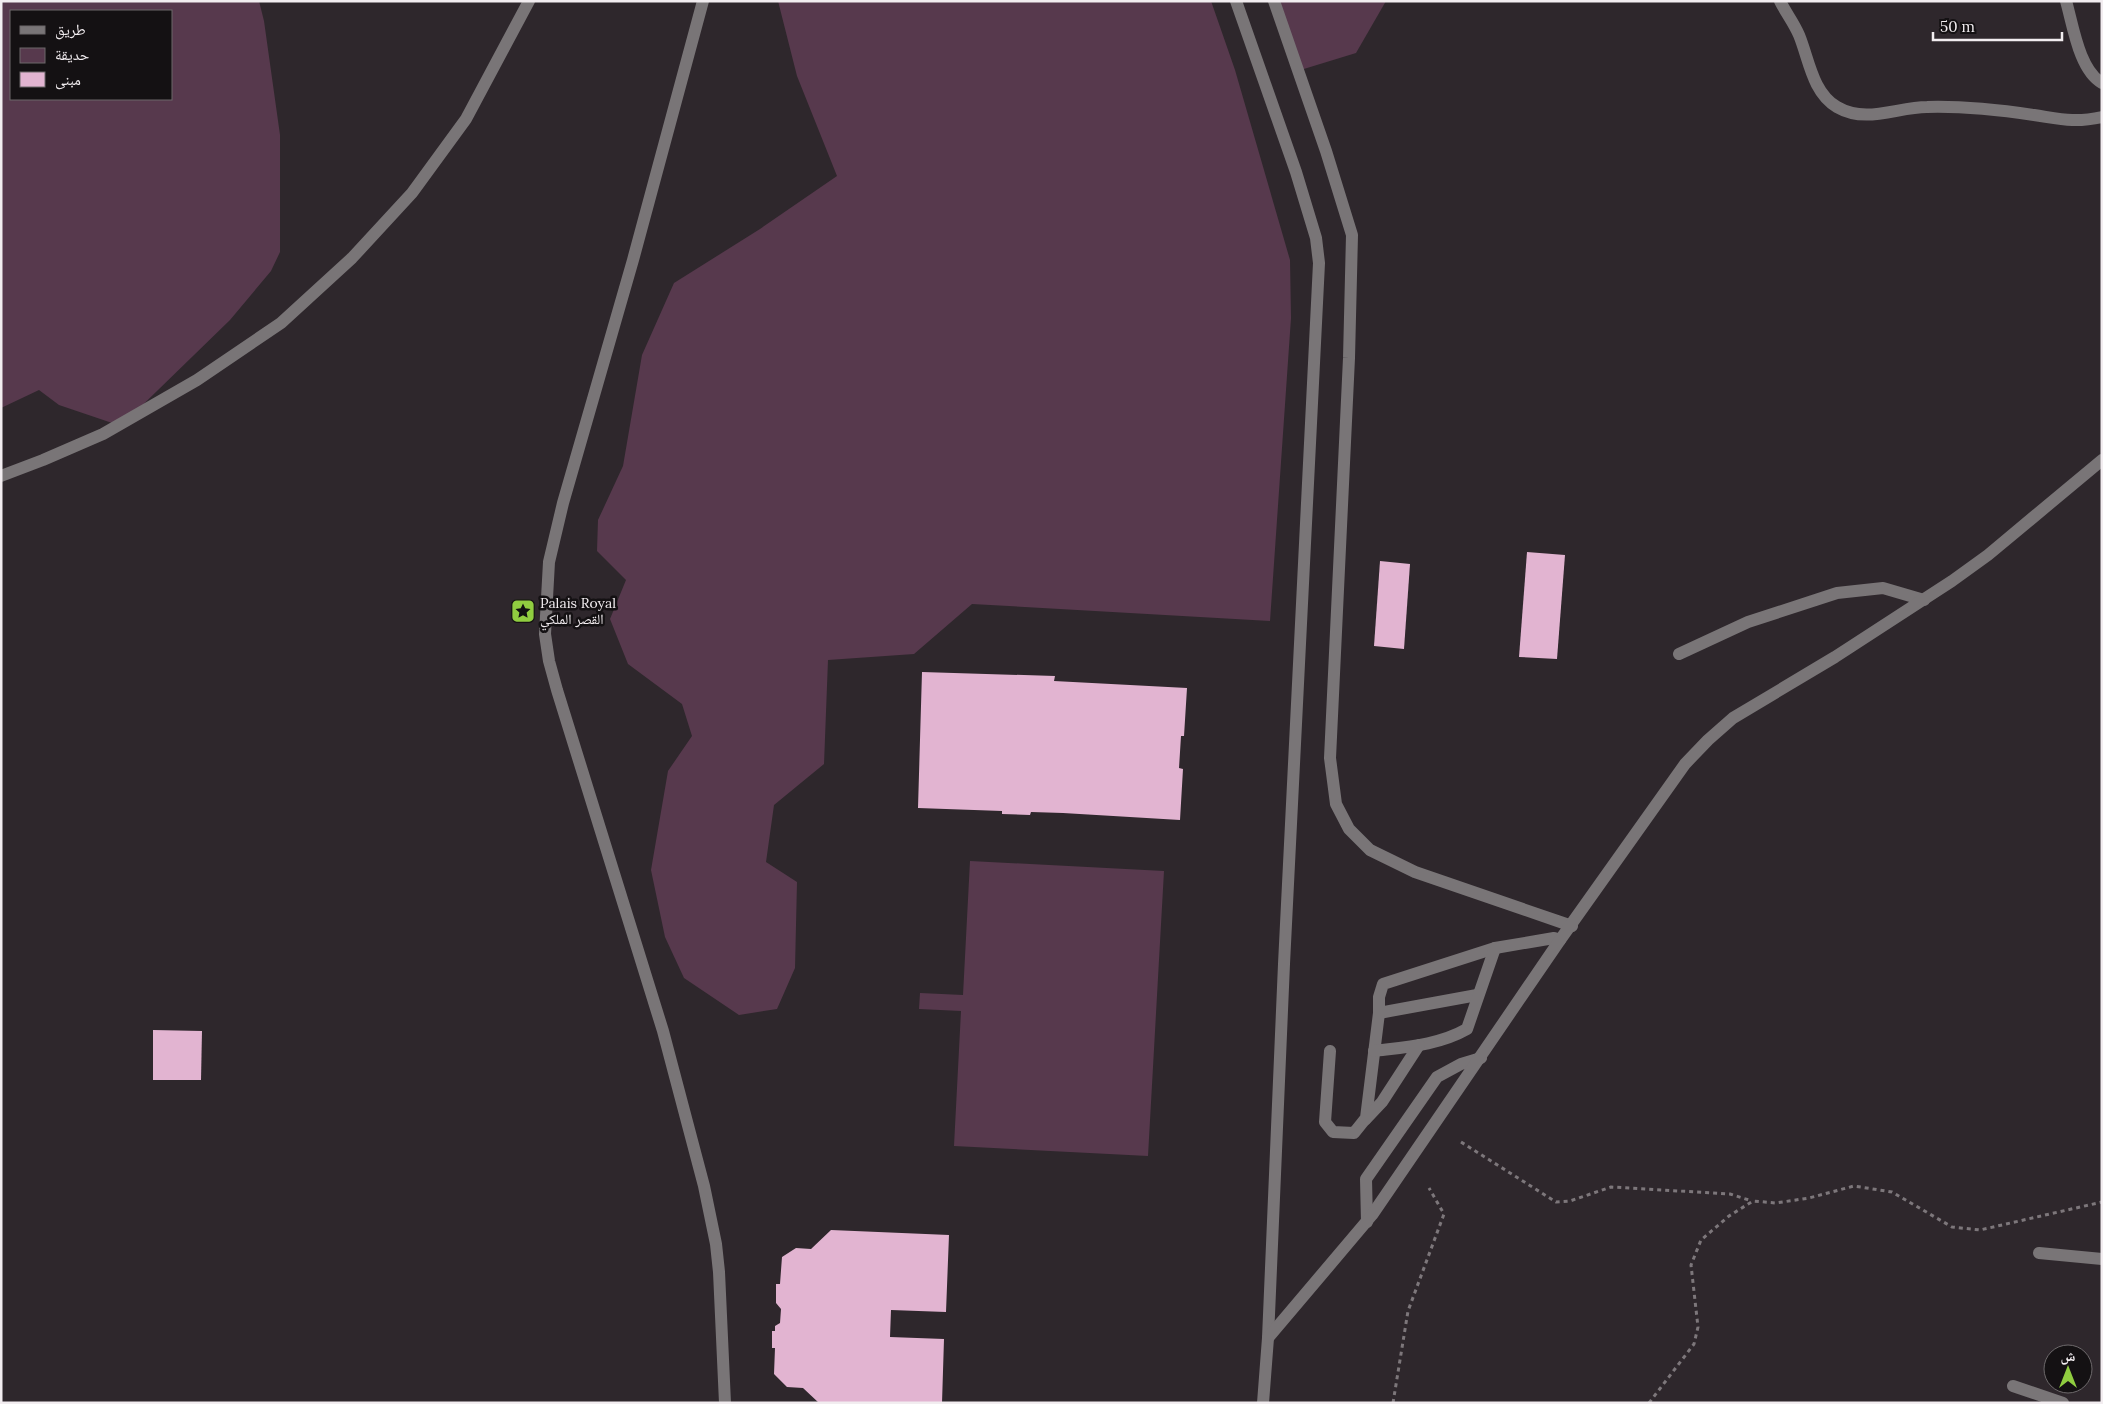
<svg xmlns="http://www.w3.org/2000/svg" width="2103" height="1404" viewBox="0 0 2103 1404" font-family="Lora,'Noto Naskh Arabic',serif">
<rect width="100%" height="100%" fill="#2e272c"/>
<g fill="#57394d" fill-rule="evenodd">
<path d="M1,1H259L264,21L280,135V252L271,271L230,320L121,426L59,405L39,390L1,408ZM11,11H171V99H11Z"/>
<polygon points="778,1 1211,1 1235,70 1290,260 1291,318 1270,621 972,604 914,654 828,660 824,764 774,805 766,862 797,882 795,968 777,1009 739,1015 684,978 665,937 651,870 668,771 692,736 682,704 628,664 610,619 626,580 597,551 598,520 623,466 642,355 674,283 760,229 837,176 797,76"/>
<polygon points="1277,1 1386,1 1356,53 1294,72"/>
<polygon points="970,861 1164,871 1148,1156 954,1146 961,1011 919,1009 920,993 963,995"/>
</g>
<g fill="#e2b4d1">
<polygon points="1527,552 1565,555 1557,659 1519,657"/>
<polygon points="1380,561 1410,564 1404,649 1374,646"/>
<polygon points="922,672 1055,676 1054,681 1187,688 1184,736 1181,736 1179,768 1183,769 1180,820 1063,813 1031,812 1030,815 1002,814 1002,811 918,808"/>
<polygon points="153,1030 202,1031 201,1080 153,1080"/>
<polygon points="831,1230 949,1235 946,1312 891,1310 890,1337 944,1339 942,1403 819,1403 803,1388 787,1387 774,1374 775,1348 772,1348 772,1331 775,1331 775,1326 780,1323 781,1309 776,1303 776,1284 780,1284 782,1257 796,1248 811,1249"/>
</g>
<g fill="none" stroke-linecap="round" stroke-linejoin="round">
<g stroke="#7d777b" stroke-width="3" stroke-dasharray="4 4" stroke-linecap="butt">
<polyline points="1461,1142 1556,1202 1570,1201 1611,1187 1730,1194 1752,1201"/>
<polyline points="1393,1403 1408,1311 1444,1214 1429,1188"/>
<polyline points="1649,1403 1694,1344 1698,1327 1691,1265 1701,1240 1729,1216 1753,1201 1776,1203 1809,1198 1854,1186 1892,1192 1952,1227 1980,1230 2102,1202"/>
</g>
<g stroke="#797577" stroke-width="12">
<polyline points="703,1 633,260 563,503 549,562 545,634 549,661 557,690 663,1031 704,1186 716,1244 719,1272 725,1403"/>
<polyline points="1236,1 1296,172 1316,238 1319,263 1284,964 1268,1338"/>
<polyline points="1274,1 1326,151 1352,235 1349,358 1330,758 1336,804 1349,829 1370,850 1415,872 1572,926"/>
<path d="M1780,1C1786,13 1794,23 1799,35C1809,59 1812,92 1837,107C1866,124 1897,107 1927,107C1961,106 2000,110 2034,115C2061,119 2074,123 2102,117"/>
<path d="M2066,1C2073,25 2079,70 2102,83"/>
<polyline points="1,476 43,460 103,434 197,380 281,323 352,258 412,193 466,119 529,1"/>
<polyline points="1679,654 1748,622 1837,593 1883,588 1924,600"/>
<polyline points="1379,1013 1477,995"/>
<polyline points="1330,1051 1325,1122 1333,1132 1354,1133 1366,1118 1379,1013 1379,997 1383,984 1495,948 1554,938 1560,940"/>
<path d="M1374,1051C1406,1047 1439,1045 1467,1029L1495,948"/>
<polyline points="1365,1120 1382,1102 1419,1045"/>
<polyline points="1367,1222 1366,1179 1437,1077 1461,1064 1481,1058"/>
<polyline points="2039,1253 2102,1259"/>
<polyline points="2013,1386 2063,1403"/>
<polyline points="1263,1403 1268,1338 1372,1215 1560,940 1685,764 1708,740 1733,718 1835,657 1952,581 1988,555 2102,460"/>
</g>
</g>
<defs>
<g id="sight-square" transform="scale(1.25)"><rect x="-9" y="-9" width="18" height="18" rx="4" fill="#90cd40" stroke="#141113"/><path d="M0-6L1.8-2.2L6-1.7L2.9 1.2L3.7 5.4L0 3.3L-3.7 5.4L-2.9 1.2L-6-1.7L-1.8-2.2Z" fill="#111"/></g>
</defs>
<g fill-rule="evenodd">
<use href="#sight-square" x="523" y="611"/>
</g>
<g text-anchor="middle" dominant-baseline="central" stroke-width="5" stroke-linejoin="round" paint-order="stroke">
<g font-size="14" fill="#f2edf0" stroke="#141113" text-anchor="start">
<text x="540" y="603">Palais Royal<tspan x="540" dy="16">القصر الملكي</tspan></text>
</g>
</g>
<rect width="2103" height="1404" fill="none" stroke="#f2edf0" stroke-width="5"/>
<rect x="10" y="10" width="162" height="90" fill="#141113" stroke="#6d696b"/>
<rect x="20" y="26" width="25" height="8" fill="#797577" stroke="#6d696b"/>
<text x="55" y="35" font-size="15" fill="#f2edf0">طريق</text>
<rect x="20" y="48" width="25" height="15" fill="#57394d" stroke="#6d696b"/>
<text x="55" y="60" font-size="15" fill="#f2edf0">حديقة</text>
<rect x="20" y="72" width="25" height="15" fill="#e2b4d1" stroke="#6d696b"/>
<text x="55" y="85" font-size="15" fill="#f2edf0">مبنى</text>
<g transform="translate(2068 1369)"><circle r="24" fill="#141113" stroke="#6d696b"/>
<path d="M0-4L9 19L0 12L-9 19Z" fill="#90cd40"/>
<text y="-8" font-size="14" font-weight="bold" text-anchor="middle" fill="#f2edf0">ش</text>
</g>
<path d="M1933 32v8h129v-8" fill="none" stroke="#f2edf0" stroke-width="2.5"/>
<text x="1940" y="32" font-size="15" fill="#f2edf0" stroke="#141113" stroke-width="4" paint-order="stroke">50 m</text>
</svg>
